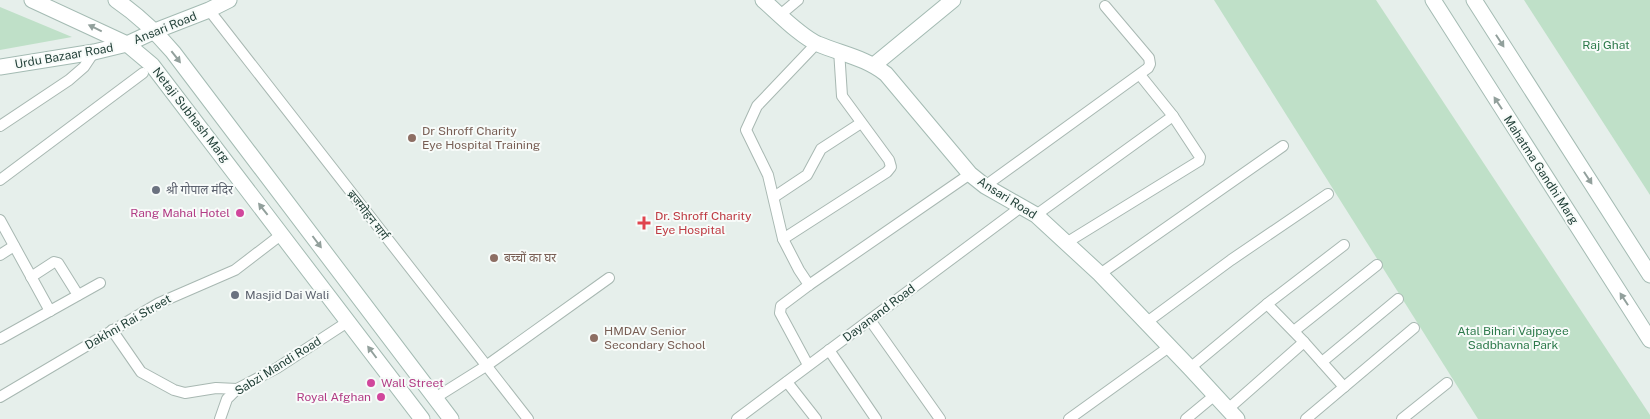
<svg xmlns="http://www.w3.org/2000/svg" width="1650" height="419" viewBox="0 0 1650 419" font-family="'Public Sans','Noto Sans Devanagari',sans-serif">
<rect width="100%" height="100%" fill="#e6efeb"/>
<g fill="#bfe0c8">
<polygon points="1214,0 1376,0 1650,415 1650,419 1478,419"/>
<polygon points="1524,0 1650,0 1650,195"/>
<polygon points="0,7 72,37 0,50"/>
</g>
<g fill="none" stroke-linecap="round" stroke-linejoin="round">
<g stroke="#a8b8b2" stroke-width="12">
<g id="street">
<polyline points="209,10 528,419"/>
<polyline points="780,15 798,0"/>
<polyline points="0,126 69,80 84,67 94,52"/>
<polyline points="0,180 143,73"/>
<polyline points="985,186 1148,68 1150,64 1149,58 1105,6"/>
<polyline points="774,197 807,175 821,149 861,123"/>
<polyline points="1036,215 1173,116 1140,75"/>
<polyline points="0,220 50,311"/>
<polyline points="783,239 887,172 891,167 889,160 842,96 839,50"/>
<polyline points="1066,243 1199,161 1200,157 1173,116"/>
<polyline points="0,255 14,246"/>
<polyline points="1100,274 1283,146"/>
<polyline points="31,277 54,262 58,263 78,295"/>
<polyline points="809,285 799,270 783,239 768,175 746,130 757,106 817,43"/>
<polyline points="1267,304 1304,342 1344,387"/>
<polyline points="870,320 940,419"/>
<polyline points="1147,322 1231,260 1328,194"/>
<polyline points="112,330 141,372 174,390 185,393 216,388 237,389"/>
<polyline points="1294,331 1377,265"/>
<polyline points="0,339 100,283"/>
<polyline points="829,350 876,419"/>
<polyline points="1322,362 1398,299"/>
<polyline points="808,365 780,313 781,306 809,285 970,174"/>
<polyline points="1190,368 1267,304 1344,245"/>
<polyline points="787,382 816,419"/>
<polyline points="0,397 159,303 235,270 282,234"/>
<polyline points="435,398 486,366 609,278"/>
<polyline points="1228,409 1304,342"/>
<polyline points="220,419 227,399 237,389 277,368 349,321"/>
<polyline points="737,419 1021,207"/>
<polyline points="1069,419 1169,347"/>
<polyline points="1186,419 1215,395"/>
<polyline points="1306,419 1414,328"/>
<polyline points="1402,419 1447,383"/>
</g>
</g>
<g stroke="#a4bbb3" stroke-width="17">
<g id="secondary">
<polyline points="32,0 127,44 152,65 422,419"/>
<path d="M116,0C138,15 156,32 173,52L451,419"/>
<path d="M763,0C778,13 800,36 818,44C842,54 866,58 886,74L970,174L985,186L1036,215L1100,274L1190,368L1237,419"/>
<polyline points="1433,0 1650,340"/>
<polyline points="1474,0 1650,275"/>
<polyline points="874,65 953,0"/>
<polyline points="0,67 94,52 127,44 155,31 209,10 229,0"/>
</g>
</g>
<use href="#street" stroke="#fff" stroke-width="10"/>
<use href="#secondary" stroke="#fff" stroke-width="15"/>
</g>
<defs><path id="oneway-solid" d="M-6-.8H1V-3.2L6.5 0L1 3.2V.8H-6Z" transform="scale(1.25)"/></defs>
<g fill="#92a09c">
<use href="#oneway-solid" transform="translate(95 28) rotate(-154)"/>
<use href="#oneway-solid" transform="translate(1500 41) rotate(57)"/>
<use href="#oneway-solid" transform="translate(176 57) rotate(52)"/>
<use href="#oneway-solid" transform="translate(1498 103) rotate(-123)"/>
<use href="#oneway-solid" transform="translate(1588 178) rotate(57)"/>
<use href="#oneway-solid" transform="translate(263 209) rotate(-128)"/>
<use href="#oneway-solid" transform="translate(317 242) rotate(53)"/>
<use href="#oneway-solid" transform="translate(1624 299) rotate(-123)"/>
<use href="#oneway-solid" transform="translate(372 352) rotate(-127)"/>
</g>
<g fill="#8d6e63" stroke="#f7fbf9" stroke-width="2">
<circle cx="412" cy="138" r="5"/>
<circle cx="494" cy="258" r="5"/>
<circle cx="594" cy="338" r="5"/>
</g>
<g fill="#6b7280" stroke="#f7fbf9" stroke-width="2">
<circle cx="156" cy="190" r="5"/>
<circle cx="235" cy="295" r="5"/>
</g>
<g fill="#d1479c" stroke="#f7fbf9" stroke-width="2">
<circle cx="240" cy="213" r="5"/>
<circle cx="371" cy="383" r="5"/>
<circle cx="381" cy="397" r="5"/>
</g>
<path fill="#e0444e" stroke="#f7fbf9" stroke-width="2" d="M641.5 215.5h5v5h5v5h-5v5h-5v-5h-5v-5h5z"/>
<g text-anchor="middle" dominant-baseline="central" stroke-width="4" stroke-linejoin="round" paint-order="stroke">
<g font-size="12" fill="#24423a" stroke="#f7fbf9">
<text transform="translate(165 28) rotate(-22)">Ansari Road</text>
<text transform="translate(64 56) rotate(-10)">Urdu Bazaar Road</text>
<text transform="translate(191 115) rotate(52)">Netaji Subhash Marg</text>
<text transform="translate(1541 170) rotate(57)">Mahatma Gandhi Marg</text>
<text transform="translate(1007 198) rotate(32)">Ansari Road</text>
<text transform="translate(368 215) rotate(52)">ब्रजमोहन मार्ग</text>
<text transform="translate(879 313) rotate(-37)">Dayanand Road</text>
<text transform="translate(128 322) rotate(-30)">Dakhni Rai Street</text>
<text transform="translate(278 366) rotate(-32)">Sabzi Mandi Road</text>
</g>
<g font-size="12" fill="#2d7a4b" stroke="#f7fbf9">
<text x="1606" y="45">Raj Ghat</text>
<text x="1513" y="331">Atal Bihari Vajpayee<tspan x="1513" dy="14">Sadbhavna Park</tspan></text>
</g>
<g font-size="12" fill="#785e54" stroke="#f7fbf9" text-anchor="start">
<text x="422" y="131">Dr Shroff Charity<tspan x="422" dy="14">Eye Hospital Training</tspan></text>
<text x="504" y="258">बच्चों का घर</text>
<text x="604" y="331">HMDAV Senior<tspan x="604" dy="14">Secondary School</tspan></text>
</g>
<g font-size="12" fill="#5b616d" stroke="#f7fbf9" text-anchor="start">
<text x="166" y="190">श्री गोपाल मंदिर</text>
<text x="245" y="295">Masjid Dai Wali</text>
</g>
<g font-size="12" fill="#b23c85" stroke="#f7fbf9" text-anchor="end">
<text x="230" y="213">Rang Mahal Hotel</text>
<text x="381" y="383" text-anchor="start">Wall Street</text>
<text x="371" y="397">Royal Afghan</text>
</g>
<g font-size="12" fill="#be3a42" stroke="#f7fbf9" text-anchor="start">
<text x="655" y="216">Dr. Shroff Charity<tspan x="655" dy="14">Eye Hospital</tspan></text>
</g>
</g>
</svg>
